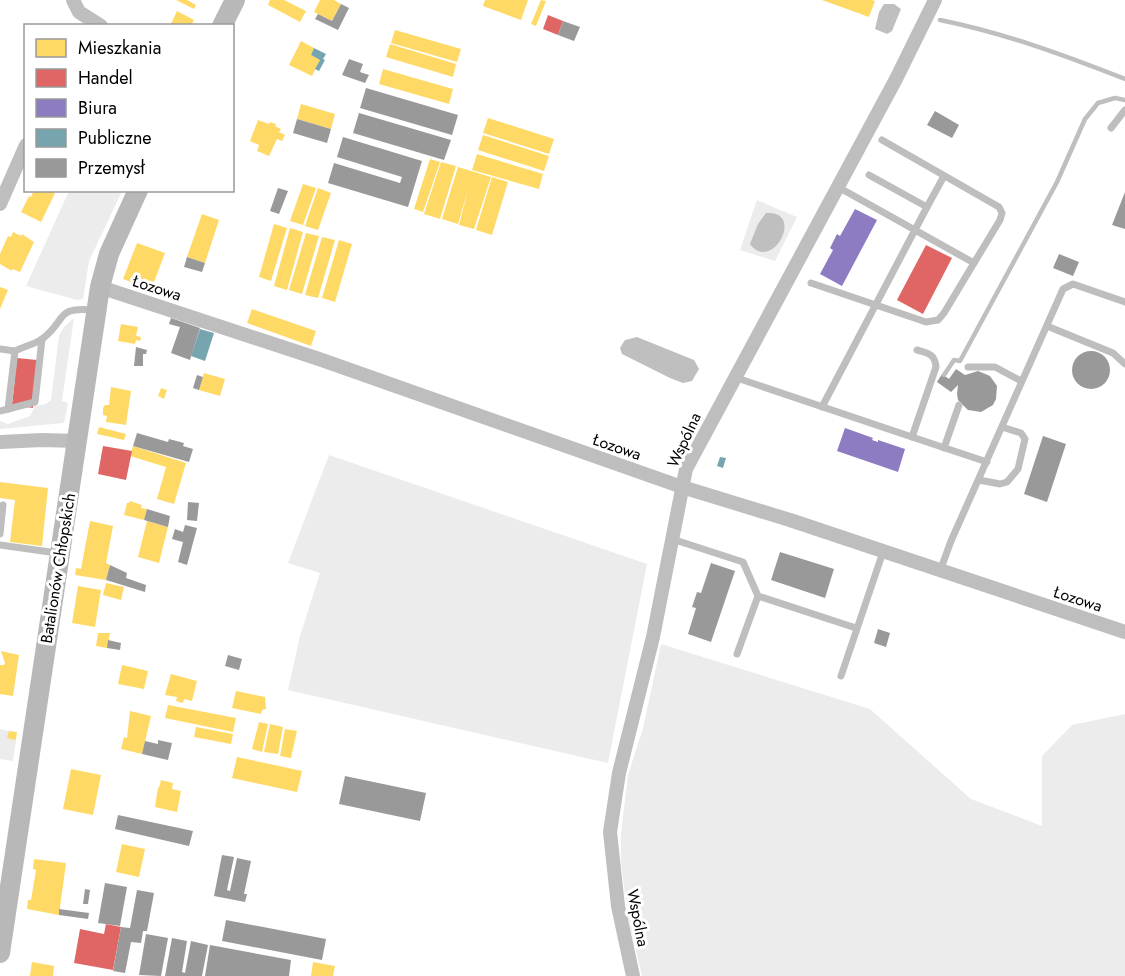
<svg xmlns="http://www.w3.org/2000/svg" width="1125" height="976" viewBox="0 0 1125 976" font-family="Jost,sans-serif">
<rect width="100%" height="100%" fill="#fff"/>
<g fill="#ececec">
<polygon points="69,191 122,191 89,261 83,299 77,300 26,286"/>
<polygon points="757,200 797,217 775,261 740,250"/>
<polygon points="74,318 62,401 68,403 64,423 0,429 0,421 8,424 30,416 35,406 46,404 51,400 59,336 64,327"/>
<polygon points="329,455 647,564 608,763 288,690 300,636 320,573 288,563"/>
<polygon points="661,644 870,709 971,799 1042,826 1042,756 1072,725 1125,714 1125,976 642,976 628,918 621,863 621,834 628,775 643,728"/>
<polygon points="0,729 9,731 8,738 16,740 13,761 0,759"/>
</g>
<g fill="#bfbfbf">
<polygon points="884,4 894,4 901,9 892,31 887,34 875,29 879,12"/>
<path d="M766,213C806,210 772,274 750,244L758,224Z"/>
<polygon points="637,337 694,360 699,369 692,381 683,383 670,378 622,354 620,348 625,340"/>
</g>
<g fill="#ffd966">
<polygon points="176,0 187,0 196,5 194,9"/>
<polygon points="270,0 284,0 306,11 300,22 268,5"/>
<polygon points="320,0 334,0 341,4 332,21 314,12"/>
<polygon points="485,0 528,0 521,20 483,6"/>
<polygon points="541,0 546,1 536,26 531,24"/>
<polygon points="822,0 872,0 875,1 869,17"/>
<polygon points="177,11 194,20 191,26 170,26"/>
<polygon points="395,30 461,49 457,62 391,43"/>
<polygon points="301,41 314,48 311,55 320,60 312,76 289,65"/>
<polygon points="390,44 456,64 453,77 386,57"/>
<polygon points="383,69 453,89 449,104 379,84"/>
<polygon points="301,104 335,114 331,129 297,119"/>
<polygon points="488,118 554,139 549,154 483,133"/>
<polygon points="258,120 269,124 270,122 276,124 275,126 281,129 279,132 285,135 282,141 277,139 269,156 257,151 259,145 250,141"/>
<polygon points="483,135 549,156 544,171 478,150"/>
<polygon points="477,154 543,174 539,189 472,170"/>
<polygon points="430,159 440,162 423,212 414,209"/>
<polygon points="441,162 456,166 440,219 424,214"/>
<polygon points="458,167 491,177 474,229 459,225 468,190 458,224 442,219"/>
<polygon points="492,177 508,182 492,235 476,230"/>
<polygon points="303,184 316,188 303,225 290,221"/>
<polygon points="318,188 331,193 318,230 305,226"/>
<polygon points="34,190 49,190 55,193 41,222 21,212 29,196 31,197"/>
<polygon points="202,214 219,220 205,263 187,257"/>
<polygon points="274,224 287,228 271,281 259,277"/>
<polygon points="290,228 303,232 287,290 274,286"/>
<polygon points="13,232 21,236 22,234 34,242 20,272 12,269 12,271 0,264 0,254 8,236 11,237"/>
<polygon points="306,233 319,236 302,294 289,290"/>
<polygon points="322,237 335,240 318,298 305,295"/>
<polygon points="339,240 352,244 335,302 322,298"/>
<polygon points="137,243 165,253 151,290 123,279"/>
<polygon points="0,287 8,290 0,309"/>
<polygon points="252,309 316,331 311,346 247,323"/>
<polygon points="121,324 138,327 136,336 141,337 140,341 136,340 135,344 118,341"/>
<polygon points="204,373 225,379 220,396 199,390"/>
<polygon points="111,387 131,391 126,425 106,422 107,416 103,415 103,408 105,405 109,405"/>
<polygon points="161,388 167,390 164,399 158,396"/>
<polygon points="99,427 126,434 124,440 97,434"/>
<polygon points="133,446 186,463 174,504 157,499 166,467 130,456"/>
<polygon points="0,482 48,488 42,546 10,542 15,500 0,498"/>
<polygon points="130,501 142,505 141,508 147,509 144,520 124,515 127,503 129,503"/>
<polygon points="90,521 113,526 106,563 110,565 106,580 75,575 76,568 81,569"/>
<polygon points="147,521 168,527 159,563 138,557"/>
<polygon points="106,583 124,587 121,600 103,595"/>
<polygon points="78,586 101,590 95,627 72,623"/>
<polygon points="98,633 110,633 107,648 96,646"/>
<polygon points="1,651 19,655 13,696 0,694 0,665 4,665 5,663"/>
<polygon points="122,665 148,671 144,689 118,684"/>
<polygon points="171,674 197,681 192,701 184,699 183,703 176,701 177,697 165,695"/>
<polygon points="236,691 265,697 266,709 262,710 261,714 232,708"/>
<polygon points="168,705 236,718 233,732 165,718"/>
<polygon points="130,711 151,716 142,754 121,749 124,737 127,738"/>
<polygon points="259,722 268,724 262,752 252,749"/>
<polygon points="270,724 283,727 278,754 264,752"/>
<polygon points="196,727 233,734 231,744 194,737"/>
<polygon points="285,729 297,731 291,758 280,756"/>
<polygon points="9,731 17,732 16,740 7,738"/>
<polygon points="237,757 302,771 297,792 232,778"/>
<polygon points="71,769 101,775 93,815 63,809"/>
<polygon points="161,780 173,783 172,789 181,791 177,812 155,807 158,787 159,788"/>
<polygon points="122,844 145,849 139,877 116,872"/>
<polygon points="34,859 66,863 59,915 27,909 28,900 31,900 36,870 33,869"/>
<polygon points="32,962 54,966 53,976 30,976"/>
<polygon points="313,962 335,966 333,976 311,976"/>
</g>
<g fill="#e06666">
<polygon points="548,15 563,21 558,35 543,29"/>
<polygon points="926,245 952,258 923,314 897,300"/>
<polygon points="17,358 37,360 33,408 12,405"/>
<polygon points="103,446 132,451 126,480 98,474"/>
<polygon points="106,924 121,927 113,970 74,963 80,929 104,934"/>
</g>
<g fill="#8e7cc3">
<polygon points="855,209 877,220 842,286 820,274 833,250 830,248 837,234 840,236"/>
<polygon points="845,428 873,438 872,440 878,442 878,440 905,449 898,472 837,451"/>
</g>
<g fill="#76a5af">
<polygon points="314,48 326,54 323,59 325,60 319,71 315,69 320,60 311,55"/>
<polygon points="200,329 214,333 205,361 191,356"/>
<polygon points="720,457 726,458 723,468 717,466"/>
</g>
<g fill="#999">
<polygon points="341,4 349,8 338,30 315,19 318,14 332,21"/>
<polygon points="563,21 580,27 574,41 558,35"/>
<polygon points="349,59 363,64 360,72 369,75 365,83 342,75"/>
<polygon points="366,88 458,115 452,135 360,108"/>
<polygon points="935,111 959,125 952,138 927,125"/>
<polygon points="359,113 451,140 444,160 353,133"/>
<polygon points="297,119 331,129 327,143 293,133"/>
<polygon points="343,137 422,161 408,207 328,183 334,163 400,183 402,177 337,157"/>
<polygon points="278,188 288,191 279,214 270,211"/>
<polygon points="1125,192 1125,229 1112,225"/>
<polygon points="1059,254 1079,262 1073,276 1053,268"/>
<polygon points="187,257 205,263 202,272 184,267"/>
<polygon points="171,318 200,328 190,360 171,353 180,327 169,324"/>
<polygon points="136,347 147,350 146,354 143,354 143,366 134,366"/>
<circle cx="1091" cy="370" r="19"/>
<polygon points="956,369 965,375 978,371 990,376 997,386 996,399 993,405 981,412 968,410 958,400 957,394 958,385 951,392 937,382 942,374 949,379"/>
<polygon points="197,375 203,377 199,390 193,388"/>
<polygon points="137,433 168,442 169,439 184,443 183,446 193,449 189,462 133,446"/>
<polygon points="1043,436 1066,444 1047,502 1024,494"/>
<polygon points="188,502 199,503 197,521 187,520"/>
<polygon points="147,509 170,516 168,527 144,520"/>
<polygon points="185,525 197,528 187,565 178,562 183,542 172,539 175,529 183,532"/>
<polygon points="780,552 834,569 825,598 771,580"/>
<polygon points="711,563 735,571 711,642 688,634 696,608 692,607 697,592 701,593"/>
<polygon points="110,565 127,573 126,578 146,585 145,592 106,580"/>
<polygon points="878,629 890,633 886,647 874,643"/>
<polygon points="108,640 121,643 120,650 107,648"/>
<polygon points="228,655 242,659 239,670 225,666"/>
<polygon points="158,740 172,743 168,760 142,754 145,741 158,744"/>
<polygon points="345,776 426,793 420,821 339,804"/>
<polygon points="118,815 193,831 189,846 115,829"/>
<polygon points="222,855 234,857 227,890 230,891 237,858 251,861 244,894 247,894 245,902 214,896"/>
<polygon points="105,883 127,887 120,926 98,923"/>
<polygon points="85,889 90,890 88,904 83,904"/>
<polygon points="137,890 154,893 147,931 143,931 141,943 131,942 125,973 113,971 121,927 130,928"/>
<polygon points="59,909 89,913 88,919 59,915"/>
<polygon points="226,920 326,939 322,960 222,941"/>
<polygon points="146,934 168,938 161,976 139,975"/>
<polygon points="172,938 187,941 182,972 185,973 191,941 208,945 202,976 165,976"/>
<polygon points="210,945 291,960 289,976 205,976"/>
</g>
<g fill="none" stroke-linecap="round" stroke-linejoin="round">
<g stroke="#bfbfbf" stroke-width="4.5">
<path d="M940,20C1004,33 1064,55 1125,79"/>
<polyline points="944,375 954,360 960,361 1057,182 1085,119 1098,103 1115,98 1125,100"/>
</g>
<g stroke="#bebebe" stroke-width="7">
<polyline points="1111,128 1125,110"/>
<polyline points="838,187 974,263 1000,220 1002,213 999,207 882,140"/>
<polyline points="927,207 944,176"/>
<polyline points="811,283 926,322 938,320 944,313 974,263"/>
<polyline points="1047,326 1113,353 1125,364"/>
<polyline points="0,349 15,351"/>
<polyline points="968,367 995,367 1021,381"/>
<path d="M734,377L912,437L936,367C935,354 928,353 917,350"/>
<polyline points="822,407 927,207 869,175"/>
<polyline points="8,409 35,402 42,339"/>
<path d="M0,411L8,409L15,351C23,347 35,344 42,339C67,321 54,306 94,310"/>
<polyline points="912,437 987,462"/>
<polyline points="944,448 959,405"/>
<polyline points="979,480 1000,484 1007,482 1018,469 1025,439 1021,433 1002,427"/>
<polyline points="0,534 3,505"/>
<polyline points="672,539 743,562 758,596 856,628"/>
<polyline points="0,545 57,553"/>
<polyline points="940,571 951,541 1063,289 1073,284 1125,302"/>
<polyline points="737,654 758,596"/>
<polyline points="841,676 883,552"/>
</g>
<g stroke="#bebebe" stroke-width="14">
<polyline points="73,0 79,12 101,26"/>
<polyline points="0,204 26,145"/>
<polyline points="100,287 319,359 682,487 790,520 1125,632"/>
<polyline points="0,442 42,440 77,441"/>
<polyline points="633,976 618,906 610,832 619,773 653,637 686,469 896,79 935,0"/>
</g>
<g stroke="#b8b8b8" stroke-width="20">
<polyline points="222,26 235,0"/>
<polyline points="0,953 100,287 109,254 138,190"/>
</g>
</g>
<g text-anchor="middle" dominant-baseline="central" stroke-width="6" stroke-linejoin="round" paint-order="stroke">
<g font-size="16" fill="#000" stroke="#fff">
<text transform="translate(157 288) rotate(18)">Łozowa</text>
<text transform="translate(684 440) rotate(-65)">Wspólna</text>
<text transform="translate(617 447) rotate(19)">Łozowa</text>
<text transform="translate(58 568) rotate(-81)">Batalionów Chłopskich</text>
<text transform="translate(1078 599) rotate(18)">Łozowa</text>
<text transform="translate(638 918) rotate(79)">Wspólna</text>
</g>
</g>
<rect x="24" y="24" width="210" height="168" fill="#ffffff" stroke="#999999" stroke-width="1.5"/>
<rect x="36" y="39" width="30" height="18" fill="#ffd966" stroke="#999999" stroke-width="1.5"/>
<text x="78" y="54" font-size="18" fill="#000000">Mieszkania</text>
<rect x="36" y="69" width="30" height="18" fill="#e06666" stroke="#999999" stroke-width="1.5"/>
<text x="78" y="84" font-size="18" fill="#000000">Handel</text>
<rect x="36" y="99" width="30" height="18" fill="#8e7cc3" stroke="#999999" stroke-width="1.5"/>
<text x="78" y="114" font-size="18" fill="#000000">Biura</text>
<rect x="36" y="129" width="30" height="18" fill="#76a5af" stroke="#999999" stroke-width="1.5"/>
<text x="78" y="144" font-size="18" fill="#000000">Publiczne</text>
<rect x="36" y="159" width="30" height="18" fill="#999999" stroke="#999999" stroke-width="1.5"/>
<text x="78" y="174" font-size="18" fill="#000000">Przemysł</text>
</svg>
